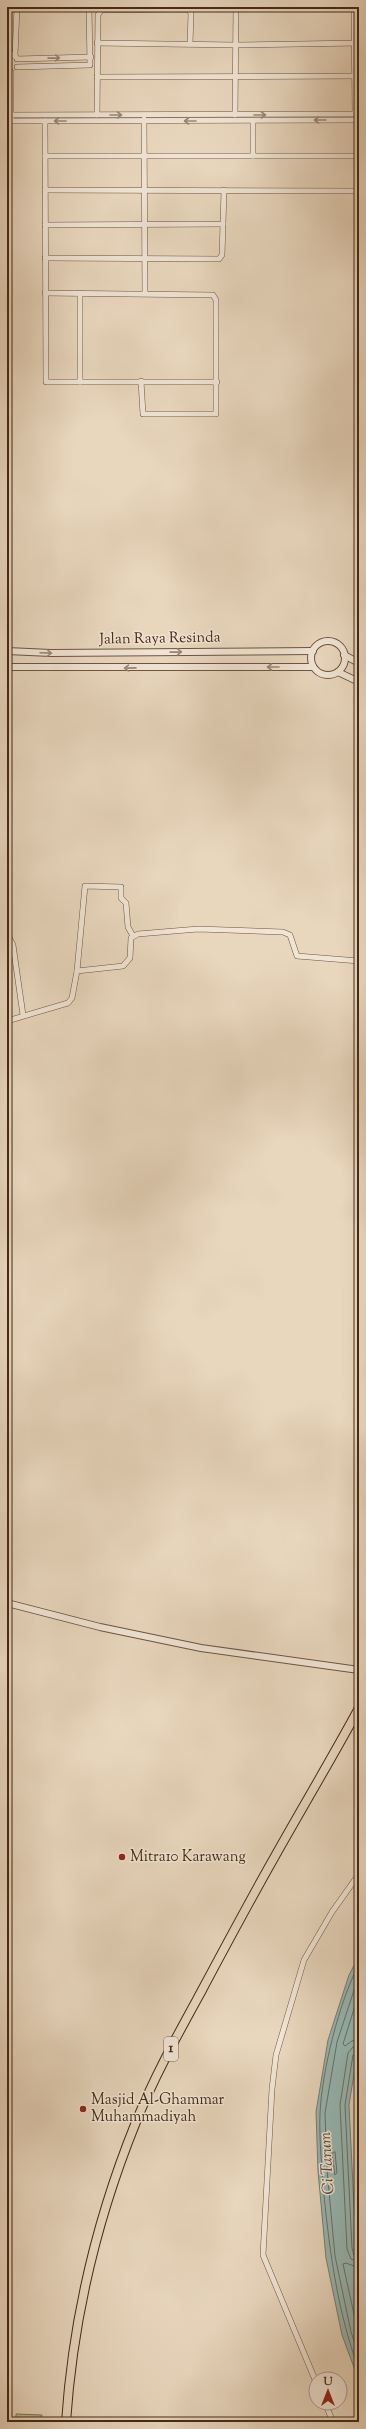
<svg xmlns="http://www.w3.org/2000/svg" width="366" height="2429" viewBox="0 0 366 2429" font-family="'Sorts Mill Goudy',serif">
<rect width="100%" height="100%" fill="#e8d6bd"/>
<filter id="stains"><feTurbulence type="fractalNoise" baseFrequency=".005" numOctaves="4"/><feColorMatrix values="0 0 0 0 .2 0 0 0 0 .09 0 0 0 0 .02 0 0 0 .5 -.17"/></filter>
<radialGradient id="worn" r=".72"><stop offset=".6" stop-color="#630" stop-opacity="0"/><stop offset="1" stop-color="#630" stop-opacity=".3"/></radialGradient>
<polygon fill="#b8bd8f" stroke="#7e7352" points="16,2414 42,2415 41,2422 16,2422"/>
<polygon fill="#97b9b5" stroke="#767f75" points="359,1956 359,2043 349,2105 356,2248 359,2259 359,2381 342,2335 326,2258 318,2171 316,2112 328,2040 349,1975"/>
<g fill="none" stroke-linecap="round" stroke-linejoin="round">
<g stroke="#6e7166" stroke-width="1">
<path d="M359,1964C339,2002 322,2071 320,2113C319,2140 322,2168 324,2195C330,2255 338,2313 359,2370"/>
<polyline points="359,1975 337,2042 325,2113 327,2170 335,2256 351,2332 359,2355"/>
<polyline points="359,1993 343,2044 345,2046 352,2041 359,2040"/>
<polyline points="359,2046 353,2047 348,2053 340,2105 347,2249 351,2259 359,2262"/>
<polyline points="359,2051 353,2055 345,2105 352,2248 354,2255 359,2257"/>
<polygon points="335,2152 337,2173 335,2175 332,2154"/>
<polyline points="359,2268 346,2263 343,2264 359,2337"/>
</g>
<g stroke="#6e5440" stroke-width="6">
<g id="minor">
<polyline points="17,7 51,7"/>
<polyline points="354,7 355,114"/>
<polyline points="236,9 359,9"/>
<polyline points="97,43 235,45 359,43"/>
<polyline points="7,52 16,57"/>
<polyline points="15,56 17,7"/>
<polyline points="17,59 91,57"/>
<polyline points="17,67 90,65 89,7"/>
<polyline points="97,77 359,76"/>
<polyline points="7,115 359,114"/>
<polyline points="97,115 98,15 101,10 188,9 191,13 190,44"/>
<polyline points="235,115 236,7"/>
<polyline points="11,119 11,72"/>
<polyline points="144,119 145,293"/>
<polyline points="7,121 359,120"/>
<polyline points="45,121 46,382 217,382"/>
<polyline points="45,156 359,156"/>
<polyline points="253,156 253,121"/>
<polyline points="45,190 359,191"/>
<polyline points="45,225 223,224 224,190"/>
<polyline points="45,258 219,259 222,255 223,224"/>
<polyline points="45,293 213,295 216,300 216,414 143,414 141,381"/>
<polyline points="80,382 80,293"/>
<polyline points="7,517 7,644"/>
<polyline points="7,933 13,945 23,1015"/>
<polyline points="77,971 85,886 121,887 121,898 126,903 128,927 133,936"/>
<polyline points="7,1021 68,1003 72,998 77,971 123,966 130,958 131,938 138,934 198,929 283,932 290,935 297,956 359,961"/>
<polyline points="316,2382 263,2255 272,2089 276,2055 304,1960 332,1912 359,1874"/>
<polyline points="325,2403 333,2422"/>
</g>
</g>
<g stroke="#6e5440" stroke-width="8">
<g id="tertiary">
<circle cx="328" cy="658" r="17"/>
<polyline points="7,651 51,653 313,651"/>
<polyline points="344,655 359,663"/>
<polyline points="7,667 312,667"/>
<polyline points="338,672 359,682"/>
<polyline points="7,1603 100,1627 201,1648 359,1670"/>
</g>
</g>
<g stroke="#452916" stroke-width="10">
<path id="primary" d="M66,2422C73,2319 97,2218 136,2122C154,2077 178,2034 201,1992C225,1947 249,1902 274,1858C302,1808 332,1758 359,1708"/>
</g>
<use href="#minor" stroke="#f0e4d4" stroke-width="5"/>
<use href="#tertiary" stroke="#f0e4d4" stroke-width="6"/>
<use href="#primary" stroke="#e8d6bd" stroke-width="8"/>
</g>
<defs><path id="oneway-shaft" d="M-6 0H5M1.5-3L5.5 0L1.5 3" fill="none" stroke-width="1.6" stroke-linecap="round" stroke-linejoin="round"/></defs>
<g stroke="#9a8675">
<use href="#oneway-shaft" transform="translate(54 58) rotate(-1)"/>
<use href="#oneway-shaft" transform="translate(116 115)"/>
<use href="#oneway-shaft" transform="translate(260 115)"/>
<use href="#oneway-shaft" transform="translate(320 120) rotate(180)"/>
<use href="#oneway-shaft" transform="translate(60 121) rotate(180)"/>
<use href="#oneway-shaft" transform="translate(190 121) rotate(180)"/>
<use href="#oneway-shaft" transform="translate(176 652) rotate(-1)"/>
<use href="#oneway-shaft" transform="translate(46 653) rotate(2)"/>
<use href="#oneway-shaft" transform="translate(273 667) rotate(180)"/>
<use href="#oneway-shaft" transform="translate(130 668) rotate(179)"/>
</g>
<g fill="#8f2418" stroke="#f0e4d4" stroke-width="1.5">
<circle cx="122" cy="1857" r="4"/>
<circle cx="83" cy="2109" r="4"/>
</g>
<g text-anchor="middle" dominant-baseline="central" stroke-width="3" stroke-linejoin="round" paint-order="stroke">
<rect fill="#f0e4d4" stroke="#78614f" stroke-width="1" x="164" y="2037" width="14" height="24" rx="3"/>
<g font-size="14" font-weight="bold" fill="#452916">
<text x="171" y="2049">1</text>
</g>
<g font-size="15" fill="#452916" stroke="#f0e4d4">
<text transform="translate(160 639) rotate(-1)">Jalan Raya Resinda</text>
</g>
<g font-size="15" fill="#452916" stroke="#f0e4d4" text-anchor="start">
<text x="130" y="1857">Mitra10 Karawang</text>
<text x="91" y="2100">Masjid Al-Ghammar<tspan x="91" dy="17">Muhammadiyah</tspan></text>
</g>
<g font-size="16" font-style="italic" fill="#5a4d3e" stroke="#f0e4d4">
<text transform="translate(328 2163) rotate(-93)">Ci Tarum</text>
</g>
</g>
<rect width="366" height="2429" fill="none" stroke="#e8d6bd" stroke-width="24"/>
<rect x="8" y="8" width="350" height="2413" fill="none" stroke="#452916" stroke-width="2"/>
<rect x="12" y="12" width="342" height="2405" fill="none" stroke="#452916"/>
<g transform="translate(328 2391)"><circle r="19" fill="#f0e4d4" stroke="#ac9988"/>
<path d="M0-3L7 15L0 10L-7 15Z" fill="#8f2418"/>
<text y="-6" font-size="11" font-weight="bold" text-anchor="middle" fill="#452916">U</text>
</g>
<rect width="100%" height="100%" filter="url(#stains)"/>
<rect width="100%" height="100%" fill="url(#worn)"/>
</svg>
